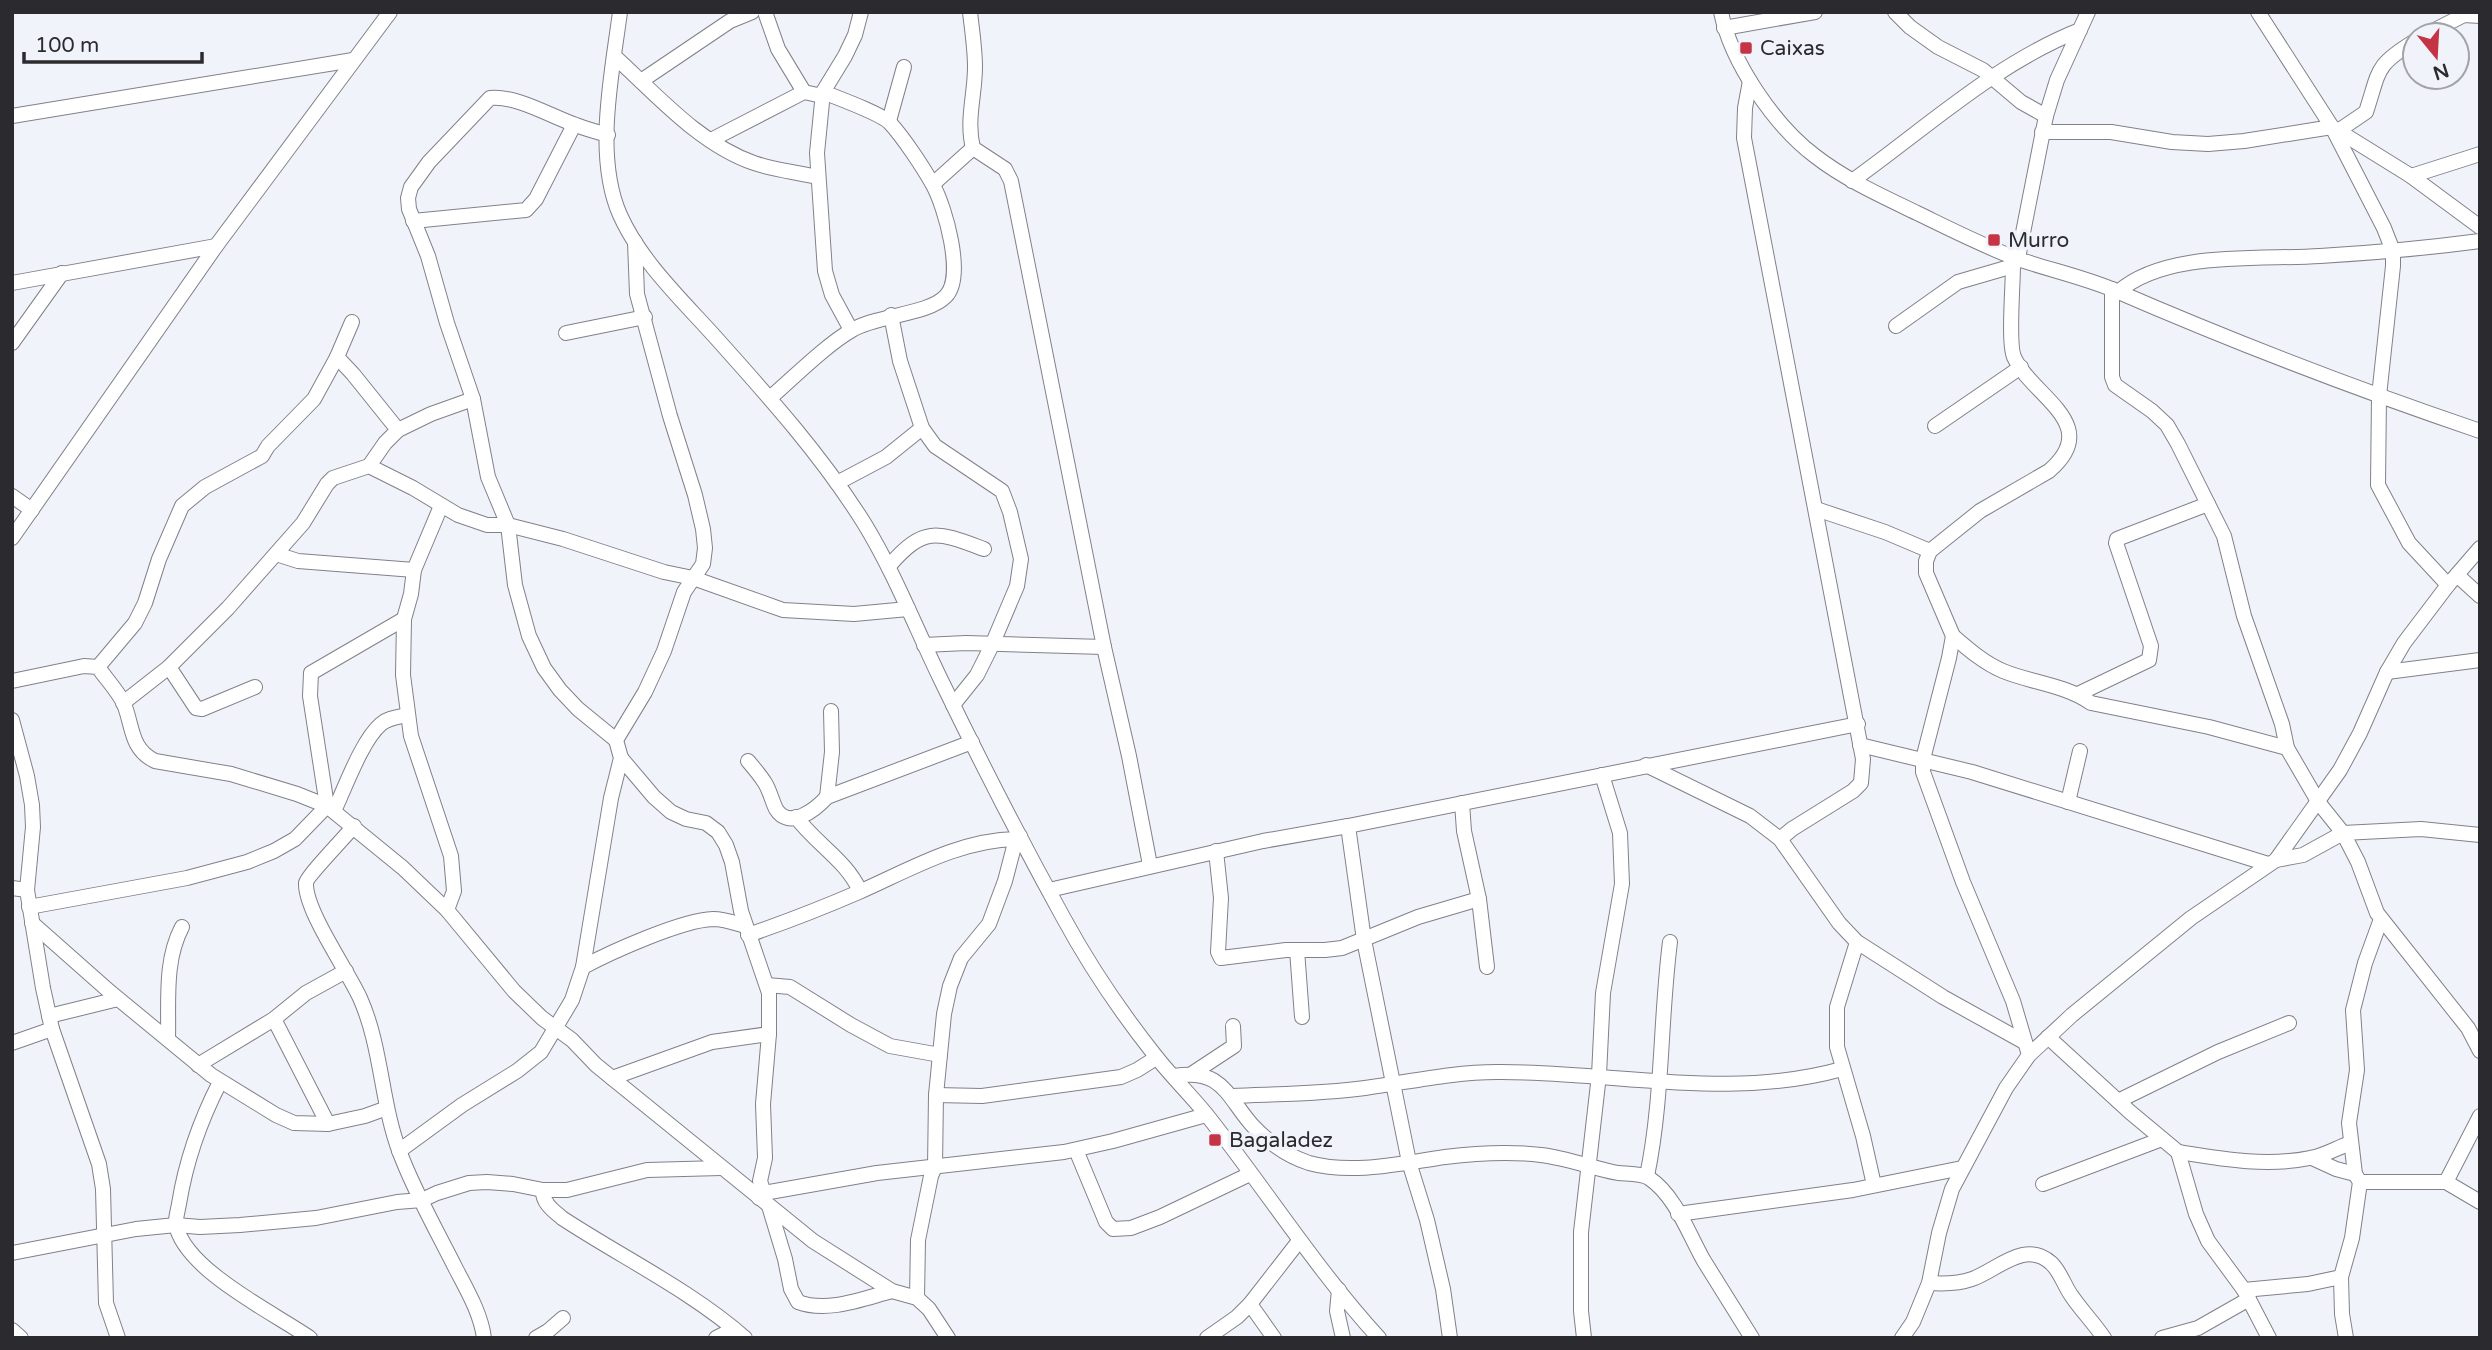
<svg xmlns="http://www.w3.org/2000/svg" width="2492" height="1350" viewBox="0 0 2492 1350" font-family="'Varela Round',sans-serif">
<rect width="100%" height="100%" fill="#f1f3fb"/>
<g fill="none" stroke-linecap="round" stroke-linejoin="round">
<g stroke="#808189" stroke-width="16">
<g id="minor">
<path d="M620,12C612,74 594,156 620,215C641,262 683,301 717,339C769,397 822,456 864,523C894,572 915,626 940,678C979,759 1020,839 1063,917C1089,965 1120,1011 1154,1054C1170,1075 1189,1093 1206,1114C1265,1188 1315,1268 1379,1338"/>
<polyline points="765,12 778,49 804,92"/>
<path d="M970,12C972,30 975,49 975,67C975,95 966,120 973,148L1005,169L1011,181L1104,647L1129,756L1150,865"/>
<path d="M1721,12C1731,62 1774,125 1815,156C1846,180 1882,196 1917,213C1950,229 1983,246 2018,259C2050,270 2083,277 2114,290C2234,342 2356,389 2480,431"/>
<polyline points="1895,12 1910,27 1938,47 1983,70 2021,102 2046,116"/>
<polyline points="2258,12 2332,127 2384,228 2393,251 2393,266 2379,396 2378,485 2409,543 2448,585"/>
<polyline points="1724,28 1815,12"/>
<polyline points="2425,35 2464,15 2480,16"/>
<path d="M614,56C656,94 699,144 754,163C774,170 797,172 817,177"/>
<polyline points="641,81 730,21 752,12"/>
<polyline points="1750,81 1745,108 1744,138 1863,759 1861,783 1853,791 1792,829 1780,839"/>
<polyline points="12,116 353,60"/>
<polyline points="889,121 904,67"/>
<path d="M2338,131L2366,112C2380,70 2374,66 2415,41"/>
<polyline points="2042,132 2111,132 2172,142 2208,144 2244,141 2332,127 2411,176 2480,227"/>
<path d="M608,135C597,132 586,129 576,125C552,117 516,95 490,98L429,162L411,187L408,198L409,209L428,256L447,323L473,399L488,477L508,525L515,585L529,636L544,668L560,690L578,709L616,740"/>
<polyline points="711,140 804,92 822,96"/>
<polyline points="2411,176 2480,154"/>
<path d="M1852,181C1925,129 1996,63 2080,30"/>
<polyline points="933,184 973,148"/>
<polyline points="413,221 526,210 536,199 574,125"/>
<polyline points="12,283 216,246"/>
<polyline points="2112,289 2112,377 2115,385 2152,411 2167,425 2178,444 2224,536 2244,616 2282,724 2287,748 2319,803 2343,833 2358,862 2377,913 2468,1028 2480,1051"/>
<path d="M2118,292C2166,250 2260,260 2320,256C2373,253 2427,248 2480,241"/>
<polyline points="891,315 900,361 922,428 935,446 1002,491 1010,512 1021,559 1017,586 992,645 977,675 953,705"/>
<polyline points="352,322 337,357 353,374 398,430"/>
<polyline points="1896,326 1958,282 2013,266"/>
<polyline points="851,330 832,295 825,271 817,153 823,92 845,56 855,35 861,12"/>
<polyline points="566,333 645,317"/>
<polyline points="12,343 62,273"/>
<path d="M770,398C793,378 826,345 852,330C877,315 928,315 946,296C965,276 945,207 933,185C923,167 903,137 890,123C882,114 838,98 823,92"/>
<polyline points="1935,426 2021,367"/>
<polyline points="369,466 413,488 458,515 487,525 508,525 563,539 664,572 693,578 783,610 854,614 908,609"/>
<polyline points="837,483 886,457 922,428"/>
<polyline points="12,496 32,510"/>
<polyline points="441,506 414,570 411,594 404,619 403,675 411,736 451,856 454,891 447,910"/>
<polyline points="1816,509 1885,532 1930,551"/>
<polyline points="12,538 216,246 390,12"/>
<polyline points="276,554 298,561 414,570"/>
<path d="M889,566C924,525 938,532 984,549"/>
<polyline points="2457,575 2480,596"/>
<path d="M1953,636C1968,649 1984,663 2003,671C2032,683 2066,685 2091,703L2209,727L2287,748"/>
<polyline points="924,645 966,643 1104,647"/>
<polyline points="98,667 135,623 145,603 159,559 182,506 205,487 262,456 268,446 314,399 337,357"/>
<polyline points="169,667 196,708 202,709 255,687"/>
<polyline points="2387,672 2480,660"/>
<path d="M12,681L84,666L98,667C106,679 118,691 124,704C133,726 130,749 155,761L231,774L297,794L327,806L403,868L447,910L514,991L542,1018L572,1040L596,1065L813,1241L892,1291L917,1298L929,1309L948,1338"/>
<polyline points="2078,694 2149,660 2151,646 2116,543 2117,539 2208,504"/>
<polyline points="123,703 169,667 228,608 303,523 327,484 333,478 369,466 385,443 398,430 431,414 473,399"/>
<polyline points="12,720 27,776 32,805 33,827 27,890 43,988 52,1029 99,1164 103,1189 106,1303 118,1338"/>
<polyline points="1860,745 1972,772 2268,864"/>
<polyline points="621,758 654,797 671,812 686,819 706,823 718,832 726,845 732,862 741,911 769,993 769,1034 763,1104 765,1158 760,1181 764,1193"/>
<path d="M748,761C754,768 760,775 765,783C770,791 772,801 776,809C789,831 816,809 827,797L972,742"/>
<polyline points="1646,765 1750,816 1780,839 1839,923 1857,942 1943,997 2024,1042"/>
<polyline points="827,797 832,752 831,711"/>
<polyline points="2068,802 2080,751"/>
<polyline points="1462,803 1464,831 1479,899 1487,967"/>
<path d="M334,811C345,788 362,740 381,724C388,718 398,717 407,715"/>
<path d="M796,817C816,844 846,860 860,891"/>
<path d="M354,826C346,836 307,876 306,883C305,911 348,971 360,998C382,1047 381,1104 400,1153C415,1193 437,1231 456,1269C467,1290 481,1314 484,1338"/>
<polyline points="1348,826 1364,940 1409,1162 1427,1220 1443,1289 1450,1338"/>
<polyline points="1216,851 1221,898 1218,952 1221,958 1286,950 1325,950 1342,948 1418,917 1479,899"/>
<polyline points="2276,860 2303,855 2343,833 2421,829 2480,835"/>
<polyline points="12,888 27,890"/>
<polyline points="1049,890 1263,841 1348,826 1858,724"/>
<polyline points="29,907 187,878 247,862 274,851 295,839 327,806 310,696 311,673 404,619"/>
<polyline points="32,923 110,992 211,1075 276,1115 294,1123 328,1124 365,1116 387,1108"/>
<path d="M748,935C786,922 822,908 859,892C909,870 959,840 1016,839"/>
<polyline points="1857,942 1837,1007 1837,1047 1863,1136 1874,1185"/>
<polyline points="1297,950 1302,1017"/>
<path d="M583,967C611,952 682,920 713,919C724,919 735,923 745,926"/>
<polyline points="767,985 790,987 851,1025 890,1046 940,1055"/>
<polyline points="49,1016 118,999"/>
<polyline points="274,1019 328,1124"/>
<polyline points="2048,1037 2130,1112 2178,1152 2196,1214 2208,1241 2244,1290 2269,1338"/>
<path d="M168,1039C169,1002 164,961 182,927"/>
<polyline points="12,1043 52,1029"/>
<path d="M2029,1055L2013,1001L1963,882L1923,772V759L1949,658L1953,636L1926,573V561L1930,551L1980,511L2049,471C2104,424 2032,397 2014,357C2008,343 2013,285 2013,266L2018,258L2046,116L2057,80L2088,12"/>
<polyline points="198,1065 274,1019 306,993 346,971"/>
<polyline points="1193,1073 1234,1046 1233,1026"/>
<path d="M1174,1076C1222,1068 1226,1095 1252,1125C1267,1141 1287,1156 1309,1163C1353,1175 1402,1163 1445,1157C1477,1153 1509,1151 1541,1155C1567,1158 1592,1168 1618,1173C1627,1174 1641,1173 1649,1178C1676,1196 1689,1235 1704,1261C1720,1287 1736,1312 1752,1338"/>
<polyline points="612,1078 712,1042 769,1034"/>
<path d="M220,1082C200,1121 186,1160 179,1204C178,1210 175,1220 176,1225C185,1270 274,1313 310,1338"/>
<polyline points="936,1095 982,1096 1121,1077 1137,1070 1156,1058"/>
<path d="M1232,1096C1276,1094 1322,1094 1365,1088C1409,1082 1453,1072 1497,1072C1613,1071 1728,1101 1842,1069"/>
<polyline points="2118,1101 2218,1052 2289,1023"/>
<polyline points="1076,1150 1106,1222 1113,1229 1131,1228 1160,1217 1250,1174"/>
<polyline points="399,1151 462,1105 517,1071 541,1052 572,1000 583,967 611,798 621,758 616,740 645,692 664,651 684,592 703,564 705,548 703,529 695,495 670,416 637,294 635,242"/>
<path d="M2178,1152C2222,1159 2266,1167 2310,1158C2324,1156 2338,1147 2351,1143"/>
<polyline points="2312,1158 2336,1169 2355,1174"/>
<path d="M1647,1176C1663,1099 1660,1020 1670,942"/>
<polyline points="2360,1182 2446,1182 2480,1116"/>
<polyline points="2446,1182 2480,1202"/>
<polyline points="2043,1184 2162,1139"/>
<path d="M543,1190C542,1203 554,1211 562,1218C623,1258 690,1290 745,1338"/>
<polyline points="759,1198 764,1193 877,1173 1064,1152 1113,1141 1206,1115"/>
<path d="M769,1206L785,1259L791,1289L798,1302C827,1313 862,1299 892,1291"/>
<polyline points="1678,1214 1853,1190 1962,1168"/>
<polyline points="12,1253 136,1229 176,1225 200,1227 240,1225 316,1218 397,1202 422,1200 437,1193 469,1183 487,1182 513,1184 543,1190 567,1190 647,1170 721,1168"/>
<path d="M1929,1283C1943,1284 1958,1284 1972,1279C1996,1271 2025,1239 2051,1263C2060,1271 2064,1285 2071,1295C2081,1310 2094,1323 2104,1338"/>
<polyline points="1339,1290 1337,1311 1343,1338"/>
<polyline points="2244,1290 2308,1284 2341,1277"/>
<polyline points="917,1298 918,1240 931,1176 935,1167 936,1095 944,1014 950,986 961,958 989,924 1005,881 1016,839 1020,836"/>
<polyline points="1250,1304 1274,1338"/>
<polyline points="12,1330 21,1338"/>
<polyline points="536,1338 548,1331 563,1318"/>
<polyline points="716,1338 734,1329"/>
<polyline points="1207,1338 1237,1317 1250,1304 1299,1241"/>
<polyline points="1584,1338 1581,1311 1581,1232 1599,1075 1603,993 1622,884 1620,833 1602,775"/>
<polyline points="1902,1338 1913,1322 1929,1283 1939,1233 1952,1189 2006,1088 2029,1055 2072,1015 2191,918 2276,860 2340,770 2360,733 2387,672 2404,643 2448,585 2480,548"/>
<polyline points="2162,1338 2198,1328 2249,1299"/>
<polyline points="2346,1338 2342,1314 2341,1277 2352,1238 2360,1182 2355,1174 2349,1123 2357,1070 2353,1010 2365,963 2381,919"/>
</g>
</g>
<use href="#minor" stroke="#fff" stroke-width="14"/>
</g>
<g fill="#c43445" stroke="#f1f3fb" stroke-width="2.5">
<rect x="1739" y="41" width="14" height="14" rx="3.5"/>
<rect x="1987" y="233" width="14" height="14" rx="3.5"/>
<rect x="1208" y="1133" width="14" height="14" rx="3.5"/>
</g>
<g text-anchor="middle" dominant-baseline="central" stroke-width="7" stroke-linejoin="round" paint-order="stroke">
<g font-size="21" fill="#2b2b2f" stroke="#f1f3fb" text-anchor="start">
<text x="1760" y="48">Caixas</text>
<text x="2008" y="240">Murro</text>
<text x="1229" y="1140">Bagaladez</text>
</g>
</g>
<rect width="2492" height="1350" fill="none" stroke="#2b2b2f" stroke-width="28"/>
<g transform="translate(2436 56) rotate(162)"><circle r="33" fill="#f1f3fb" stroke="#a2a3a9" stroke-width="2"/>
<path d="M0-5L12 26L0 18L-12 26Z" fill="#c43445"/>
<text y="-10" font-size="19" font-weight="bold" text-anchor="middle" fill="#2b2b2f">N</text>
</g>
<path d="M24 52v10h178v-10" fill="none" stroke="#2b2b2f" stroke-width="3.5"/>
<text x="35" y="52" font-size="21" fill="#2b2b2f" stroke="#f1f3fb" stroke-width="5" paint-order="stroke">100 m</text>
</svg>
